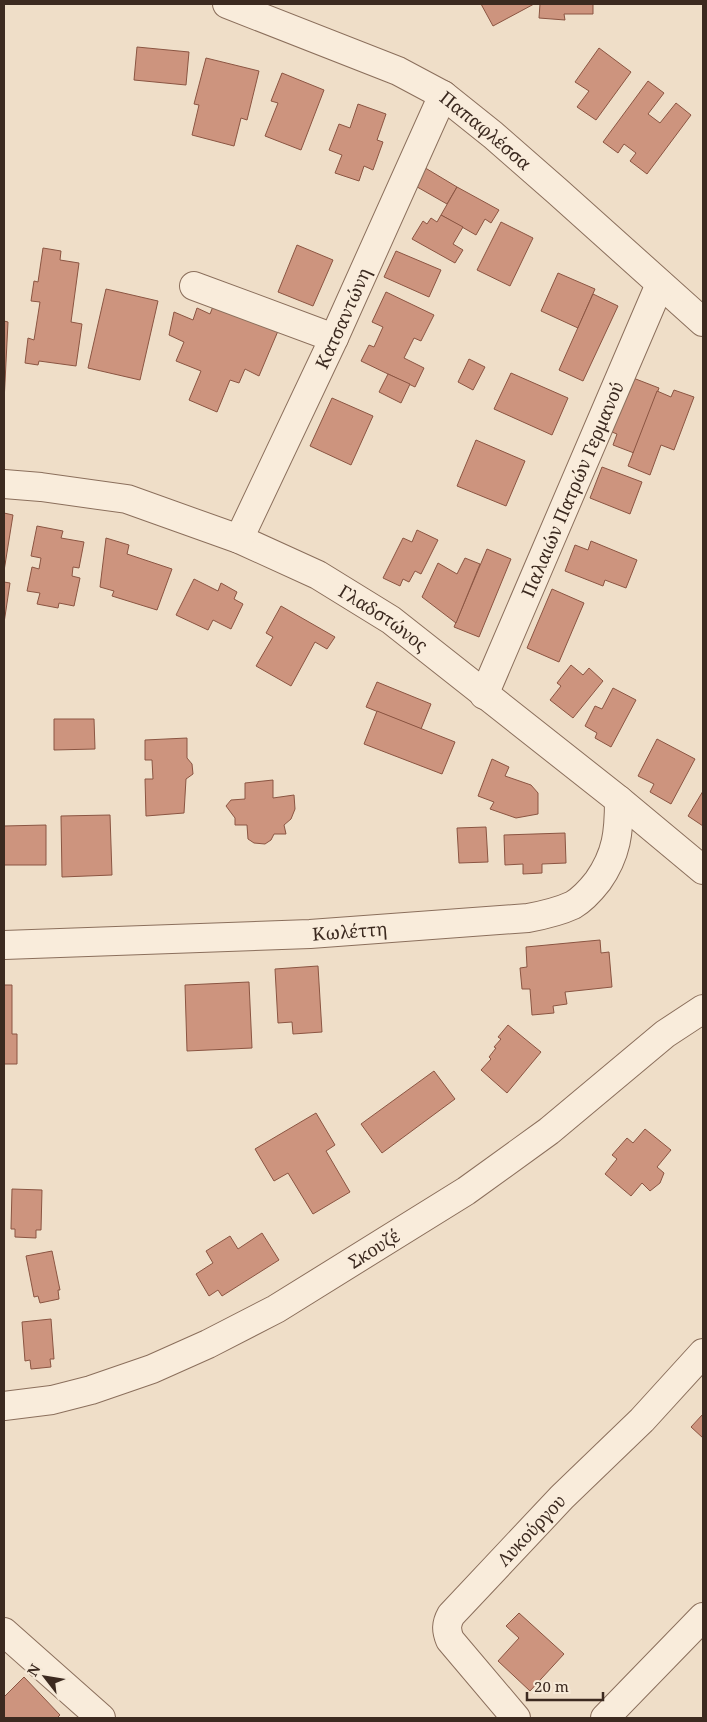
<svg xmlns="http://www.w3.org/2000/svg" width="707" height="1722" viewBox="0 0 707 1722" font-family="'Noto Serif',serif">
<rect width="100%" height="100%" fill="#efdec8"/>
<g fill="#cd947e" stroke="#8b5542">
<polygon points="481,4 534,4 493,26"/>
<polygon points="540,4 593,4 593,14 564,14 565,20 539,18"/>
<polygon points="137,47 189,52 186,85 134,80"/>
<polygon points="599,48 631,72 596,120 577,107 589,91 575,82"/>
<polygon points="206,58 259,71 247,120 241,118 234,146 192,135 199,105 194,104"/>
<polygon points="282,73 324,90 301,150 265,136 278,103 271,101"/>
<polygon points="648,81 664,93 648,114 660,123 676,103 691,115 647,174 630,161 636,153 624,144 618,153 603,142"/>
<polygon points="358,104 386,114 377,140 383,142 373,170 364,166 359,181 335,173 342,155 329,150 339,124 350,128"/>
<polygon points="422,166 457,187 447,204 412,184"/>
<polygon points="457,187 499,210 491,223 485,219 476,235 441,215"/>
<polygon points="441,215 463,227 453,244 463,250 455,263 412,239 423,221 427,224 431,218 437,222"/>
<polygon points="501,222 533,238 510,286 477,270"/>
<polygon points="297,245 333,260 313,306 278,292"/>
<polygon points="43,248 61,251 60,260 79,263 71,322 82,324 76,366 39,361 38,365 25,363 28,338 34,340 40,302 31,301 34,281 38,282"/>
<polygon points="396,251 441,270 429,297 384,277"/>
<polygon points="558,273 595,289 578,328 541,311"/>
<polygon points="106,289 158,301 140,380 88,368"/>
<polygon points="386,292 434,315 421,341 414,338 404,358 424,368 415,387 361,361 369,345 374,347 383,327 372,322"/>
<polygon points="593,294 618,306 583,381 559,370"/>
<polygon points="214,304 278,331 259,376 245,369 239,383 230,380 217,412 189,400 201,371 176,361 184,342 169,335 174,312 193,320 197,308 210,314"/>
<polygon points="4,321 8,322 4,402"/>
<polygon points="469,359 485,367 473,390 458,382"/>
<polygon points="511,373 568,398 552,435 494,409"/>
<polygon points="388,374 410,384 401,403 379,392"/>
<polygon points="628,376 659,388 634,453 613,445 617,434 607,430"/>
<polygon points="674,390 694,397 674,450 661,445 650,475 628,466 657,391 671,397"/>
<polygon points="332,398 373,416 351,465 310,446"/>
<polygon points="476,440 525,461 506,506 457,486"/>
<polygon points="602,467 642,482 630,514 590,498"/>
<polygon points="4,513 13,515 4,571"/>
<polygon points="37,526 63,531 61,538 84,542 79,568 73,567 72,576 80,578 74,606 59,603 58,608 37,604 40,593 27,591 32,567 39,569 41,558 31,556"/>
<polygon points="417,530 438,540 421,574 415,571 409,582 403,579 400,586 383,578 403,538 412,542"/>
<polygon points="106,538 129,545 127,554 172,569 157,610 112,596 114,591 100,587"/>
<polygon points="591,541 637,560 626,588 605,580 603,586 565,571 575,545 588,550"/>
<polygon points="487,549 511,559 479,637 454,627"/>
<polygon points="465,558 480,564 456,623 422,597 438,563 457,574"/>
<polygon points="194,579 218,591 221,583 237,592 234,599 243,604 231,629 213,620 208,630 176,615"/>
<polygon points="4,582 10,583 4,623"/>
<polygon points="552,589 584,603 559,662 527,648"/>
<polygon points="281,606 335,637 327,649 315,642 291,686 256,666 273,637 266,633"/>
<polygon points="571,665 583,675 589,668 603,681 573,718 550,700 561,686 557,683"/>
<polygon points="377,682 431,704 421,729 366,707"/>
<polygon points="613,688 636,700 611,747 595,738 597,733 585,726 595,706 602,709"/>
<polygon points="377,711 455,742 442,774 364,744"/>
<polygon points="54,719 94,719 95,749 54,750"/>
<polygon points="187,738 187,758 192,764 193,774 186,779 184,813 146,816 145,779 153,779 152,760 145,760 145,740"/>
<polygon points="657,739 695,759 671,804 650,792 654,784 638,776"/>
<polygon points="492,759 509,767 505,776 531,785 538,793 538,814 516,818 490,809 494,802 478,796"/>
<polygon points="273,780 273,798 294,795 295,809 291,819 284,825 286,834 274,834 271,840 265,844 254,843 248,839 247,825 235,825 235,818 226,806 231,800 245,799 245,783"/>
<polygon points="703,791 703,826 688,816"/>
<polygon points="110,815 112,875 62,877 61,816"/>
<polygon points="46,825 46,865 4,865 4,826"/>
<polygon points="486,827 488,862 459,863 457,828"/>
<polygon points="565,833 566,863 542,864 542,873 523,874 523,864 505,865 504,835"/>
<polygon points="600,940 601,953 609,952 612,987 565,992 567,1004 553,1006 554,1013 532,1015 530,989 522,989 520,968 527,967 526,947"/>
<polygon points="318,966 322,1032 293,1034 292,1022 278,1023 275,969"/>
<polygon points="249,982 252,1048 187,1051 185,985"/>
<polygon points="4,985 12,985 12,1034 17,1034 17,1064 4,1064"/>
<polygon points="508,1025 541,1052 507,1093 481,1070 491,1059 489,1057 496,1048 494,1047 501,1039 498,1037"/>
<polygon points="434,1071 455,1099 382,1153 361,1124"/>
<polygon points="316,1113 335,1145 326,1151 350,1192 313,1214 288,1173 274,1181 255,1149"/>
<polygon points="645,1129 671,1150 657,1167 664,1173 660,1183 650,1191 642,1183 631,1196 605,1174 617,1159 612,1155 627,1138 633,1143"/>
<polygon points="12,1189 42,1190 41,1230 36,1230 36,1238 15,1237 15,1229 11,1229"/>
<polygon points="262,1233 279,1260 222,1296 218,1290 209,1296 196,1274 213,1263 206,1251 230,1236 238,1249"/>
<polygon points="52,1251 60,1290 58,1290 59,1299 40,1303 38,1296 34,1297 26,1256"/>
<polygon points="51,1319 54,1359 50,1359 51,1367 31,1369 30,1360 25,1361 22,1322"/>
<polygon points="703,1414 703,1438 691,1427"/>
<polygon points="519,1613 564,1654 530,1691 498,1661 519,1638 506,1626"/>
<polygon points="24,1677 60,1715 57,1718 4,1718 4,1697"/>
</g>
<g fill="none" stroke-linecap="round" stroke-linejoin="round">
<g stroke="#8b6f5c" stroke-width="30">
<g id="minor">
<path id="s1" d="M227,4L398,71L443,95L493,135L557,191L703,322"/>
<polyline points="194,286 334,338"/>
<path id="s2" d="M4,484L41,487L127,499L239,539L318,575L391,620L619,800L703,870"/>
<path id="s3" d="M239,539L334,338L443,95"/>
<path id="s4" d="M484,695L660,284"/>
<path id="s5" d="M4,945L310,934L528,918C544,915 558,912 573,905C583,899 591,890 598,881C617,854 619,832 619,800"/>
<path id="s6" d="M4,1406L52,1400L91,1390L152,1369L208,1344L276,1309L466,1191L549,1131L665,1034L703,1009"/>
<polyline points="4,1632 101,1718"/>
<path id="s7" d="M516,1718L450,1640C446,1630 446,1624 451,1615L562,1497L642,1420L703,1353"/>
<polyline points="605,1718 703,1617"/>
</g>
</g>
<use href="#minor" stroke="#f9ecdb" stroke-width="28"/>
</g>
<g text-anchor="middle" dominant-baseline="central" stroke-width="4" stroke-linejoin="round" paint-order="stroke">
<g font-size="18" fill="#3c2a20" stroke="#f6e9d7">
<text stroke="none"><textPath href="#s1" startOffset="290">Παπαφλέσσα</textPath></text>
<text stroke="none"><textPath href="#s3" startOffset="244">Κατσαντώνη</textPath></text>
<text stroke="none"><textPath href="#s4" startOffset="224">Παλαιών Πατρών Γερμανού</textPath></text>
<text stroke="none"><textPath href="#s2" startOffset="408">Γλαδστώνος</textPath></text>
<text stroke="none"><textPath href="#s5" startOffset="346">Κωλέττη</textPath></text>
<text stroke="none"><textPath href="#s6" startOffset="406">Σκουζέ</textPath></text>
<text stroke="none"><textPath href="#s7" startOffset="245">Λυκούργου</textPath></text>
</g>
</g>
<rect width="707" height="1722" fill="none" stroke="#3c2a20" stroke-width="10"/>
<g transform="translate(45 1677) rotate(301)" stroke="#f6e9d7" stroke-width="4" paint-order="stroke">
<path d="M0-4L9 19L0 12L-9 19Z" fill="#3c2a20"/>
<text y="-8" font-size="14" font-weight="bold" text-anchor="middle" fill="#3c2a20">N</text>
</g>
<path d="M527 1692v8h76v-8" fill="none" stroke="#3c2a20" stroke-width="2.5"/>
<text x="534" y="1692" font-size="15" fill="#3c2a20" stroke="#f6e9d7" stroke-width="4" paint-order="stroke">20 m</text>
</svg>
